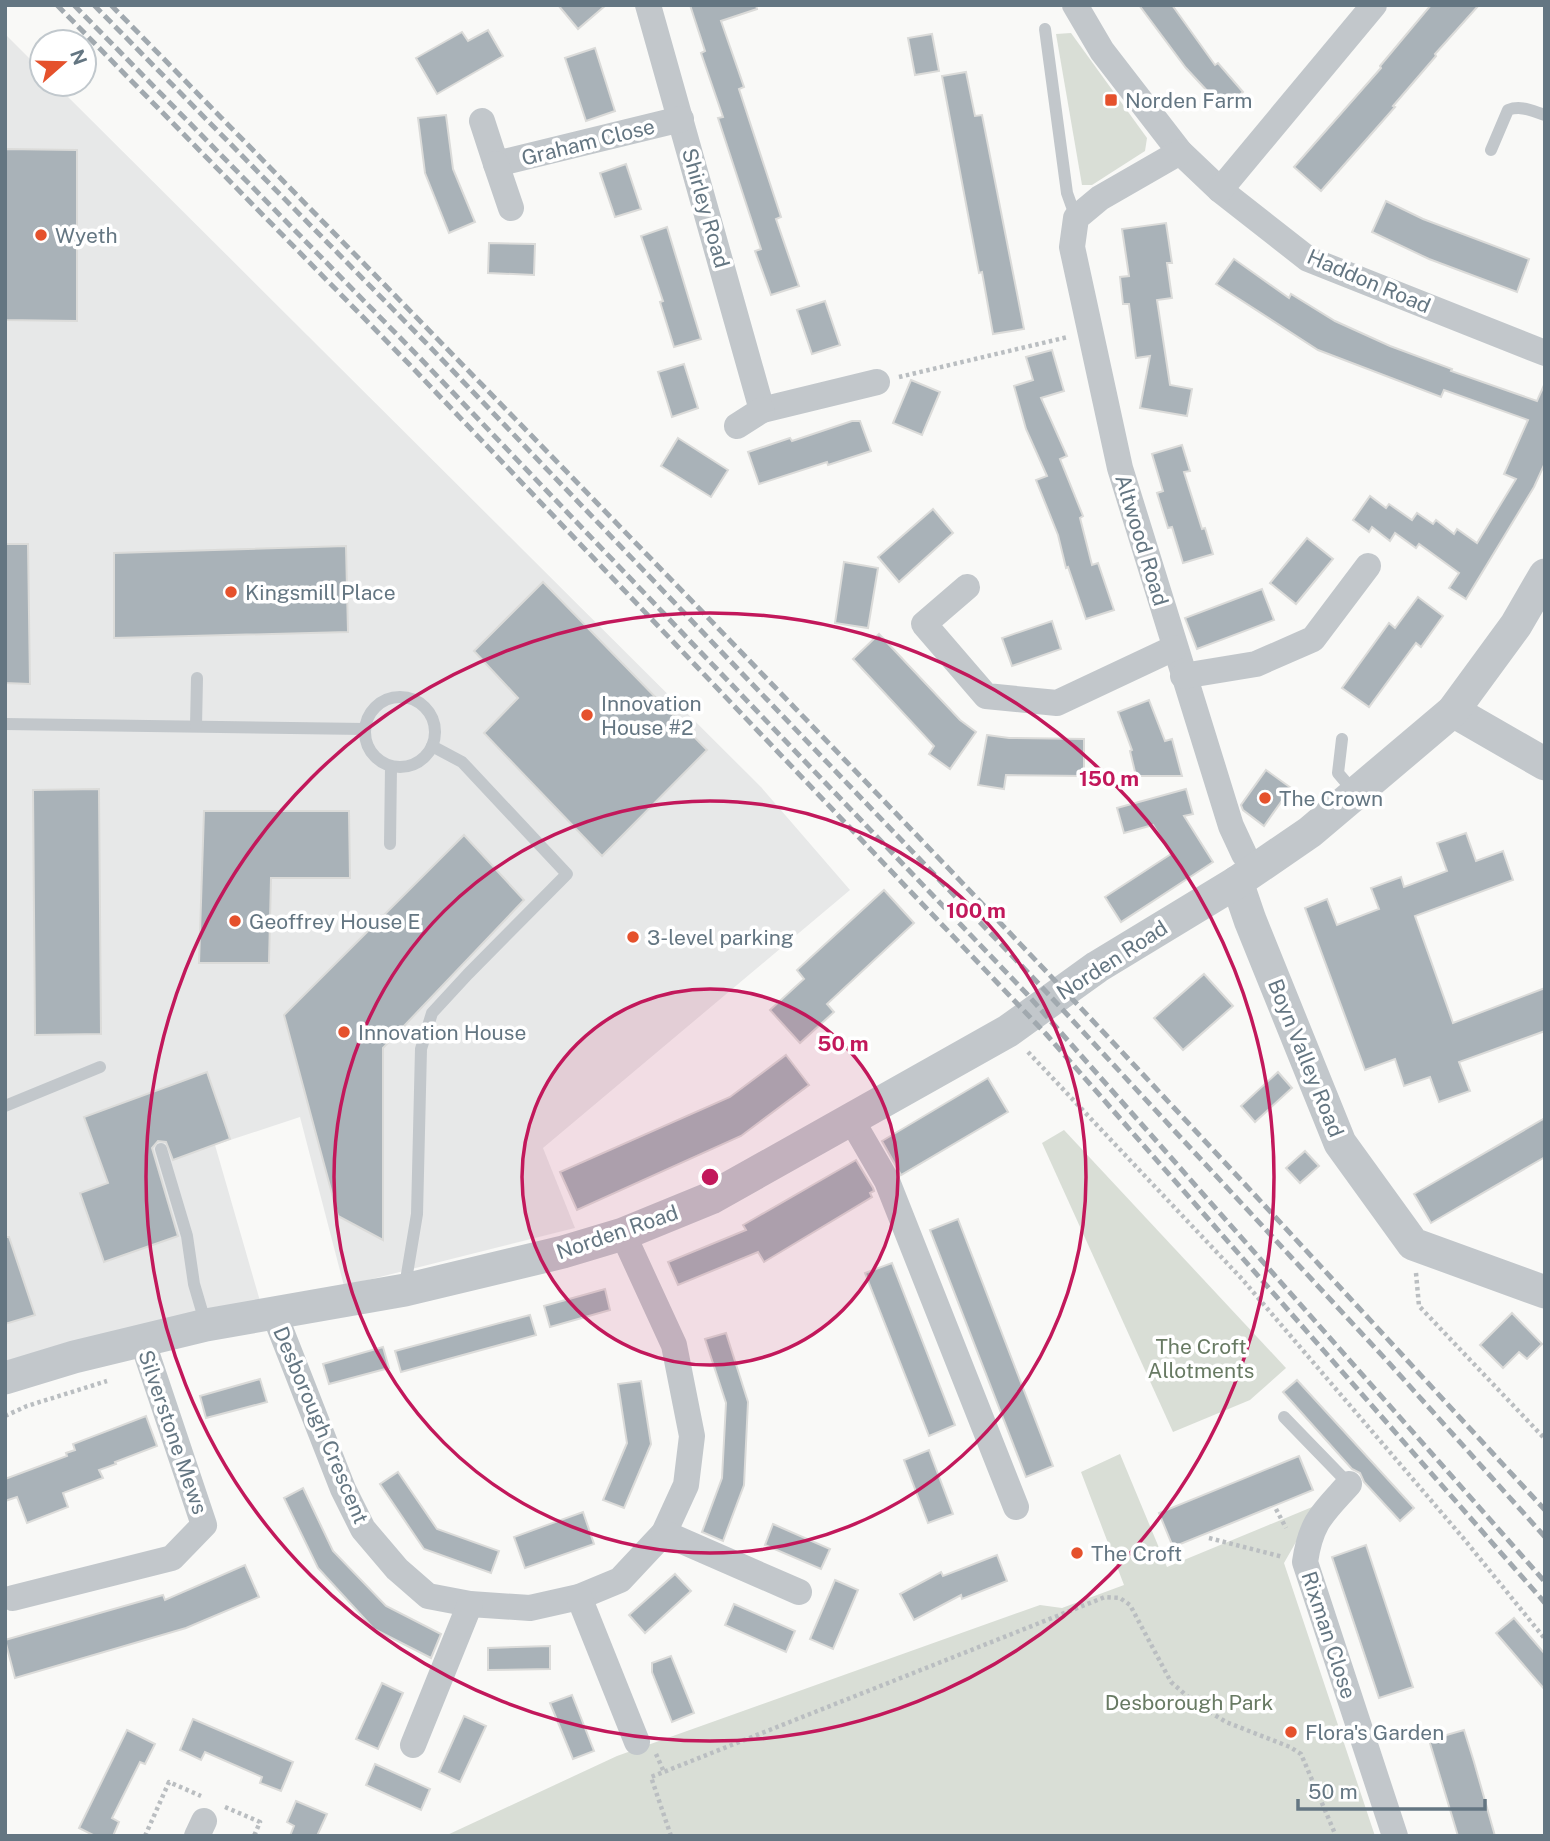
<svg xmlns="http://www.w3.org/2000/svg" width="1550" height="1841" viewBox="0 0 1550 1841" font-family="'Public Sans',sans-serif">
<rect width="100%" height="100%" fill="#f9f9f7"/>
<polygon fill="#e7e8e8" points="5,34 42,71 42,84 55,84 761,787 850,890 543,1148 575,1228 344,1286 300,1117 215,1145 260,1301 5,1373"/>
<g fill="#d9ded6">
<polygon points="1071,33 1147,138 1145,151 1092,185 1082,185 1056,34"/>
<polygon points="1064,1130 1286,1368 1250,1400 1173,1432 1042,1143"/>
<polygon points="1120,1454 1167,1567 1317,1505 1284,1563 1375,1836 445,1836 617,1756 1040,1605 1062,1608 1124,1585 1081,1472"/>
</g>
<g fill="#a9b2b8" stroke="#dbdbd9" stroke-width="2">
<polygon points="558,5 606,5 578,29"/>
<polygon points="690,5 756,5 757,9 721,21 744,87 739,89 781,217 776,219 799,286 771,295 755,251 761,249 718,118 723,117 701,53 705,51"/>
<polygon points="1139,5 1172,5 1215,65 1218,63 1243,92 1224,109 1186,68"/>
<polygon points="1431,5 1479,5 1435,54 1436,56 1393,106 1395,107 1321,191 1294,167 1381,68 1380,66"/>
<polygon points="488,30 503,56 437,94 416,58 462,32 468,41"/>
<polygon points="932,34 939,71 915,75 908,38"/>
<polygon points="595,48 615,111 586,121 565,58"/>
<polygon points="966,72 975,116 982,115 1024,329 993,334 982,272 979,273 942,76"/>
<polygon points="446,115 453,169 475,222 449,233 425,173 418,118"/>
<polygon points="5,149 77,150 77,321 5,320"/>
<polygon points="626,164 641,209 615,217 600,173"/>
<polygon points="1386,201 1423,219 1529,259 1517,292 1429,259 1372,232"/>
<polygon points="1166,223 1172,263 1167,263 1172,298 1157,300 1170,385 1192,389 1187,416 1140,408 1150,356 1136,358 1129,304 1123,304 1120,277 1129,276 1122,229"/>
<polygon points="667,227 701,339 674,347 660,302 663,301 641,236"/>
<polygon points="489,243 535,244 534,275 488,273"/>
<polygon points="1234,259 1289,298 1291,294 1335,321 1390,346 1452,369 1451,371 1537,401 1545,383 1545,463 1534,487 1466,599 1449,588 1459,573 1419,544 1416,548 1395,533 1390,541 1372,527 1369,532 1353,520 1370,496 1386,508 1389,504 1412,520 1417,513 1433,524 1436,520 1454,534 1457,529 1477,543 1516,479 1504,474 1528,420 1444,390 1441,397 1318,350 1216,284"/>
<polygon points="825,301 840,345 812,354 797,310"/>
<polygon points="1052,350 1064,391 1041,398 1067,456 1060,459 1083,516 1080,518 1092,565 1098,563 1114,610 1086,619 1068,567 1066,568 1058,535 1036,480 1047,476 1026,429 1014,386 1033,380 1026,357"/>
<polygon points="684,364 698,408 672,417 658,372"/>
<polygon points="911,380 940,392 922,435 893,423"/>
<polygon points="852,421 860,421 871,451 828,465 827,462 759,484 748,452 790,438 792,441"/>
<polygon points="678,438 728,470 711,497 661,466"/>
<polygon points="1182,445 1190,471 1184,472 1202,529 1205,528 1213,554 1183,563 1172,527 1168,528 1157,493 1163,491 1152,454"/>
<polygon points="933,509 953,533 899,582 878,557"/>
<polygon points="1307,538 1333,559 1296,604 1270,583"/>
<polygon points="5,544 28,544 30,684 5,683"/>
<polygon points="346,546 348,632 114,638 114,553"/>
<polygon points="844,562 878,568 868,628 835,623"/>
<polygon points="543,582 707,750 602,856 484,733 518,698 474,651"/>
<polygon points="1262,589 1274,620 1197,649 1185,618"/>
<polygon points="1418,597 1443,616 1421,647 1416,643 1369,707 1342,688 1389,623 1395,628"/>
<polygon points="1052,621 1061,649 1012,666 1002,638"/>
<polygon points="879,634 960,720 976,732 950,769 929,754 934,746 853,659"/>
<polygon points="1149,700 1165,741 1172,739 1182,776 1136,776 1130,751 1132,750 1118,712"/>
<polygon points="987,735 1009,738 1084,739 1084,776 1006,775 1004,789 978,785"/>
<polygon points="1266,770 1291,788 1264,826 1243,810 1241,805"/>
<polygon points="99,789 101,1034 35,1035 33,790"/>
<polygon points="1186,789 1193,814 1184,816 1213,862 1121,922 1105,897 1171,854 1153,825 1124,833 1117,808"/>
<polygon points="204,811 349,811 350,878 271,878 269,963 199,963"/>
<polygon points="1466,833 1476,861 1503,851 1513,880 1415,916 1453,1023 1545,988 1545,1031 1459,1062 1470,1091 1439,1102 1430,1077 1404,1086 1395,1059 1365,1070 1305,908 1327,899 1337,925 1379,909 1371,888 1401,877 1404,887 1447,871 1437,843"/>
<polygon points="464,835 524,900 383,1048 383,1240 338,1216 284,1015"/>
<polygon points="884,890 914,923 827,1004 834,1012 800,1043 770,1010 804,979 797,970"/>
<polygon points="1204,974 1233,1006 1183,1050 1154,1018"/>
<polygon points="786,1055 809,1085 741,1136 577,1210 560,1172 730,1097"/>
<polygon points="207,1072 230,1139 173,1160 166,1142 158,1141 152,1148 178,1236 104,1262 80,1193 108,1183 84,1117"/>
<polygon points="1278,1072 1292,1088 1255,1122 1241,1106"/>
<polygon points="988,1078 1008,1112 901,1175 882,1141"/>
<polygon points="1545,1118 1545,1157 1431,1223 1414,1194"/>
<polygon points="1305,1151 1319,1166 1300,1183 1286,1168"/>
<polygon points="856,1160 873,1188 874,1191 870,1193 872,1197 764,1262 758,1252 678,1285 668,1262 746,1230 743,1225"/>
<polygon points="958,1219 1053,1466 1026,1477 930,1230"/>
<polygon points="5,1237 9,1237 35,1315 5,1324"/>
<polygon points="892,1263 955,1425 929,1436 865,1273"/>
<polygon points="605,1289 610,1310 550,1327 544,1306"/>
<polygon points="1512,1313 1542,1344 1527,1359 1519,1352 1503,1368 1480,1345"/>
<polygon points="530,1315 536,1335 401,1372 395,1351"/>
<polygon points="726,1333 748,1402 744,1485 723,1541 702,1532 722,1478 726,1403 705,1339"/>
<polygon points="383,1347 389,1368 329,1384 323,1364"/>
<polygon points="260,1379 267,1402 206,1418 200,1396"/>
<polygon points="1297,1380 1414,1508 1400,1521 1364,1482 1360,1473 1352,1469 1283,1392"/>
<polygon points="641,1381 651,1444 624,1508 603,1500 627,1443 618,1384"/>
<polygon points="146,1416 157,1446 115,1462 116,1464 99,1470 103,1478 63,1493 68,1507 27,1523 17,1497 5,1501 5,1479 67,1456 66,1453 75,1450 73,1444"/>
<polygon points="929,1450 953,1514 928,1523 904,1460"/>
<polygon points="1299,1456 1313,1490 1173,1547 1159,1513"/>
<polygon points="398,1472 437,1529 499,1551 491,1573 424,1549 380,1484"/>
<polygon points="303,1488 333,1551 386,1606 441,1634 431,1658 374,1629 318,1568 284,1498"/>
<polygon points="583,1512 594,1544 525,1568 514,1537"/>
<polygon points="773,1524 830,1549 821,1569 765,1545"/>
<polygon points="1366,1545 1413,1687 1379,1698 1332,1557"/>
<polygon points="997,1555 1007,1581 962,1599 961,1595 914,1620 900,1594 941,1572 943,1576"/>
<polygon points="245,1565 259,1597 186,1628 15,1678 5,1640 163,1595 165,1600"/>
<polygon points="675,1574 691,1591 645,1633 629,1615"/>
<polygon points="835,1580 858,1590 833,1649 810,1639"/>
<polygon points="734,1604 795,1631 786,1652 725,1625"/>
<polygon points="1514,1618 1545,1654 1545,1690 1496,1633"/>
<polygon points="550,1646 550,1669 488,1670 488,1648"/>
<polygon points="671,1656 694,1713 672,1722 652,1672 652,1663"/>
<polygon points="382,1683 403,1693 378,1749 356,1739"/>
<polygon points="572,1695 594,1751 573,1759 550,1703"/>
<polygon points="464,1716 486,1726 460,1782 439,1772"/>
<polygon points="193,1719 293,1762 281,1791 260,1783 262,1777 205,1752 201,1760 180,1750"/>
<polygon points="127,1730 155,1744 145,1764 140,1762 112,1818 119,1822 113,1836 95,1836 79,1828"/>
<polygon points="1464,1730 1474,1762 1495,1836 1458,1836 1429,1740"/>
<polygon points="375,1764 430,1789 421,1810 366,1785"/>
<polygon points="296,1801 327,1814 317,1836 290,1836 294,1826 287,1822"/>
</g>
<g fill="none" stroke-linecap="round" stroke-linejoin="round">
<g stroke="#babec1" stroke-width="4.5" stroke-dasharray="3.5 3.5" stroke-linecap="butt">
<polyline points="899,377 1068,337"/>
<polyline points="1028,1052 1242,1279 1464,1539 1545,1639"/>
<polyline points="1416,1273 1419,1306 1545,1439"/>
<polyline points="5,1416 27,1406 107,1381"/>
<polyline points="1276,1509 1286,1528"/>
<polyline points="1209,1538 1283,1557"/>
<polyline points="656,1754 664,1772"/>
<polyline points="225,1807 260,1822 254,1836"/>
<polyline points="145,1836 169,1782 201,1796"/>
<polyline points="671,1836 651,1777 1105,1597 1120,1598 1130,1605 1171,1682 1195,1703 1226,1722 1290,1747 1301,1754 1336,1836"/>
</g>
<g stroke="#c2c7cb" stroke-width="12">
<polyline points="1045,29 1067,193 1076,218"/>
<path d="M1491,150L1508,110C1521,105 1532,111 1545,115"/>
<circle cx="400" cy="732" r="35"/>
<polyline points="5,724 365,729"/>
<polyline points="196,726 197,678"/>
<polyline points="1342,739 1338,773 1355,793"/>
<polyline points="390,844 391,767"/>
<polyline points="5,1106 100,1067"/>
<polyline points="161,1149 187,1236 194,1284 206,1325"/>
<polyline points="405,1286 417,1214 421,1049 432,1013 468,974 567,874 462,762 432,746"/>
<polyline points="1284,1417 1349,1484"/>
</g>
<g stroke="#c2c7cb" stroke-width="26">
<polyline points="648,5 762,410 877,382"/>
<polyline points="1075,5 1102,51 1180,152 1220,190 1308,259 1545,353"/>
<polyline points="482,121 496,164 681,119"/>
<polyline points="1180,152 1100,198 1076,218 1072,247 1120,468 1231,826 1244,854"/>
<polyline points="496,164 511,208"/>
<polyline points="1220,190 1374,5"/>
<polyline points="737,426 762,410"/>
<polyline points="967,587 924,624 986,696 1057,703 1174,648"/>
<polyline points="1183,676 1256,664 1313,639 1368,566"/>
<polyline points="851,1119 887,1181 1016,1507"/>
<polyline points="274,1313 343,1489 363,1529 397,1569 428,1596 470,1604 530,1608 579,1597 620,1580 664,1533 686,1485 692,1436 674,1345 623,1234"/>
<path d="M1349,1484C1323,1513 1311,1521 1305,1562L1395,1836"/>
<polyline points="664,1533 799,1592"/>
<polyline points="579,1597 637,1742"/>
<polyline points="13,1598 172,1558 204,1525 142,1340"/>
<polyline points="413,1745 470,1604"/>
<polyline points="197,1836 204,1821"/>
</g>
<g stroke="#c2c7cb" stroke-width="33">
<polyline points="1453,711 1545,764"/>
<polyline points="1237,882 1250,920 1340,1143 1413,1244 1545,1292"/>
<polyline points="5,1378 74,1357 206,1325 405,1290 563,1252 623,1234 711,1198 1008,1031 1097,967 1237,882 1310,832 1453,711 1516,625 1545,575"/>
</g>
<g stroke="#a1a9af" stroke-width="5" stroke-dasharray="10 5" stroke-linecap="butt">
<polyline points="57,5 409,364 1046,1034 1545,1603"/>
<polyline points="74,5 419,357 1026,993 1545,1582"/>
<polyline points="94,5 431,348 1038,983 1389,1363 1545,1537"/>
<path d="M111,5C435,336 759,667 1077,1004C1234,1171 1389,1341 1545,1510"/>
</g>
</g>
<circle cx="710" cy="1177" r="188" fill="#c2185b" fill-opacity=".12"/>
<g fill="none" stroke="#c2185b" stroke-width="3.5">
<circle cx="710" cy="1177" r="188"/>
<circle cx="710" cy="1177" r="376"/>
<circle cx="710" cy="1177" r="564"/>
</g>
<g fill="#e5512c" stroke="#fff" stroke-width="2.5">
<rect x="1104" y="93" width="14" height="14" rx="3.5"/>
<circle cx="41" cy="235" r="7"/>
<circle cx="231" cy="592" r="7"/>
<circle cx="587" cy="715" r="7"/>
<circle cx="1265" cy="798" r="7"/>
<circle cx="235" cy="921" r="7"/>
<circle cx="633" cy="937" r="7"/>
<circle cx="344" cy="1032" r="7"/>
<circle cx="1077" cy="1553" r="7"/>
<circle cx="1291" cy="1732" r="7"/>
</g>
<g text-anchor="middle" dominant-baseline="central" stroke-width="7" stroke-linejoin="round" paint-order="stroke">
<g font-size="21" fill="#647682" stroke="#fff" text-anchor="start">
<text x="1125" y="100">Norden Farm</text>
<text x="55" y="235">Wyeth</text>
<text x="245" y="592">Kingsmill Place</text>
<text x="601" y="703">Innovation<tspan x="601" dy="24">House #2</tspan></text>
<text x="1279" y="798">The Crown</text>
<text x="249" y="921">Geoffrey House E</text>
<text x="647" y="937">3-level parking</text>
<text x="358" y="1032">Innovation House</text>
<text x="1091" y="1553">The Croft</text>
<text x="1305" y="1732">Flora's Garden</text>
</g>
<g font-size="21" fill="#647682" stroke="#fff">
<text transform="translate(588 142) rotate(-14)">Graham Close</text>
<text transform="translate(706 208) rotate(74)">Shirley Road</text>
<text transform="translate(1369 281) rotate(23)">Haddon Road</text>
<text transform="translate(1142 540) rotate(73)">Altwood Road</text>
<text transform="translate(1112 960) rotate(-33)">Norden Road</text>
<text transform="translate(1306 1058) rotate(68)">Boyn Valley Road</text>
<text transform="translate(617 1232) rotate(-19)">Norden Road</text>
<text transform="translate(321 1425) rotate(67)">Desborough Crescent</text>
<text transform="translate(173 1432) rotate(71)">Silverstone Mews</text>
<text transform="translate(1329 1635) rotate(72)">Rixman Close</text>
</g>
<g font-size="21" fill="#687a63" stroke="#fff">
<text x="1201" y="1346">The Croft<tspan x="1201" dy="24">Allotments</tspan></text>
<text x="1189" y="1702">Desborough Park</text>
</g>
</g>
<circle cx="710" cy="1177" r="10" fill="#c2185b" stroke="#fff" stroke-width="3.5"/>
<g font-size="21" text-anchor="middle" font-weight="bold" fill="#c2185b" stroke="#fff" stroke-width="7" stroke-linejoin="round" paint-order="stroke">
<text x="1109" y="786">150 m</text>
<text x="976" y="918">100 m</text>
<text x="843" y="1051">50 m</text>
</g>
<rect width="1550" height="1841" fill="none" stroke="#647682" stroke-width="14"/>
<g transform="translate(63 63) rotate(70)"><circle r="33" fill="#ffffff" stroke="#c1c8cd" stroke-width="2"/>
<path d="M0-5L12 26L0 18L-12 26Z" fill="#e5512c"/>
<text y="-10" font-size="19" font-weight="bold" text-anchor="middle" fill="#647682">N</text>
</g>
<path d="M1298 1799v10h187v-10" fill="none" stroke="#647682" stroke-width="3.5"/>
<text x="1308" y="1799" font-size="21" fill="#647682" stroke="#ffffff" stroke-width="5" paint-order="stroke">50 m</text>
</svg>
